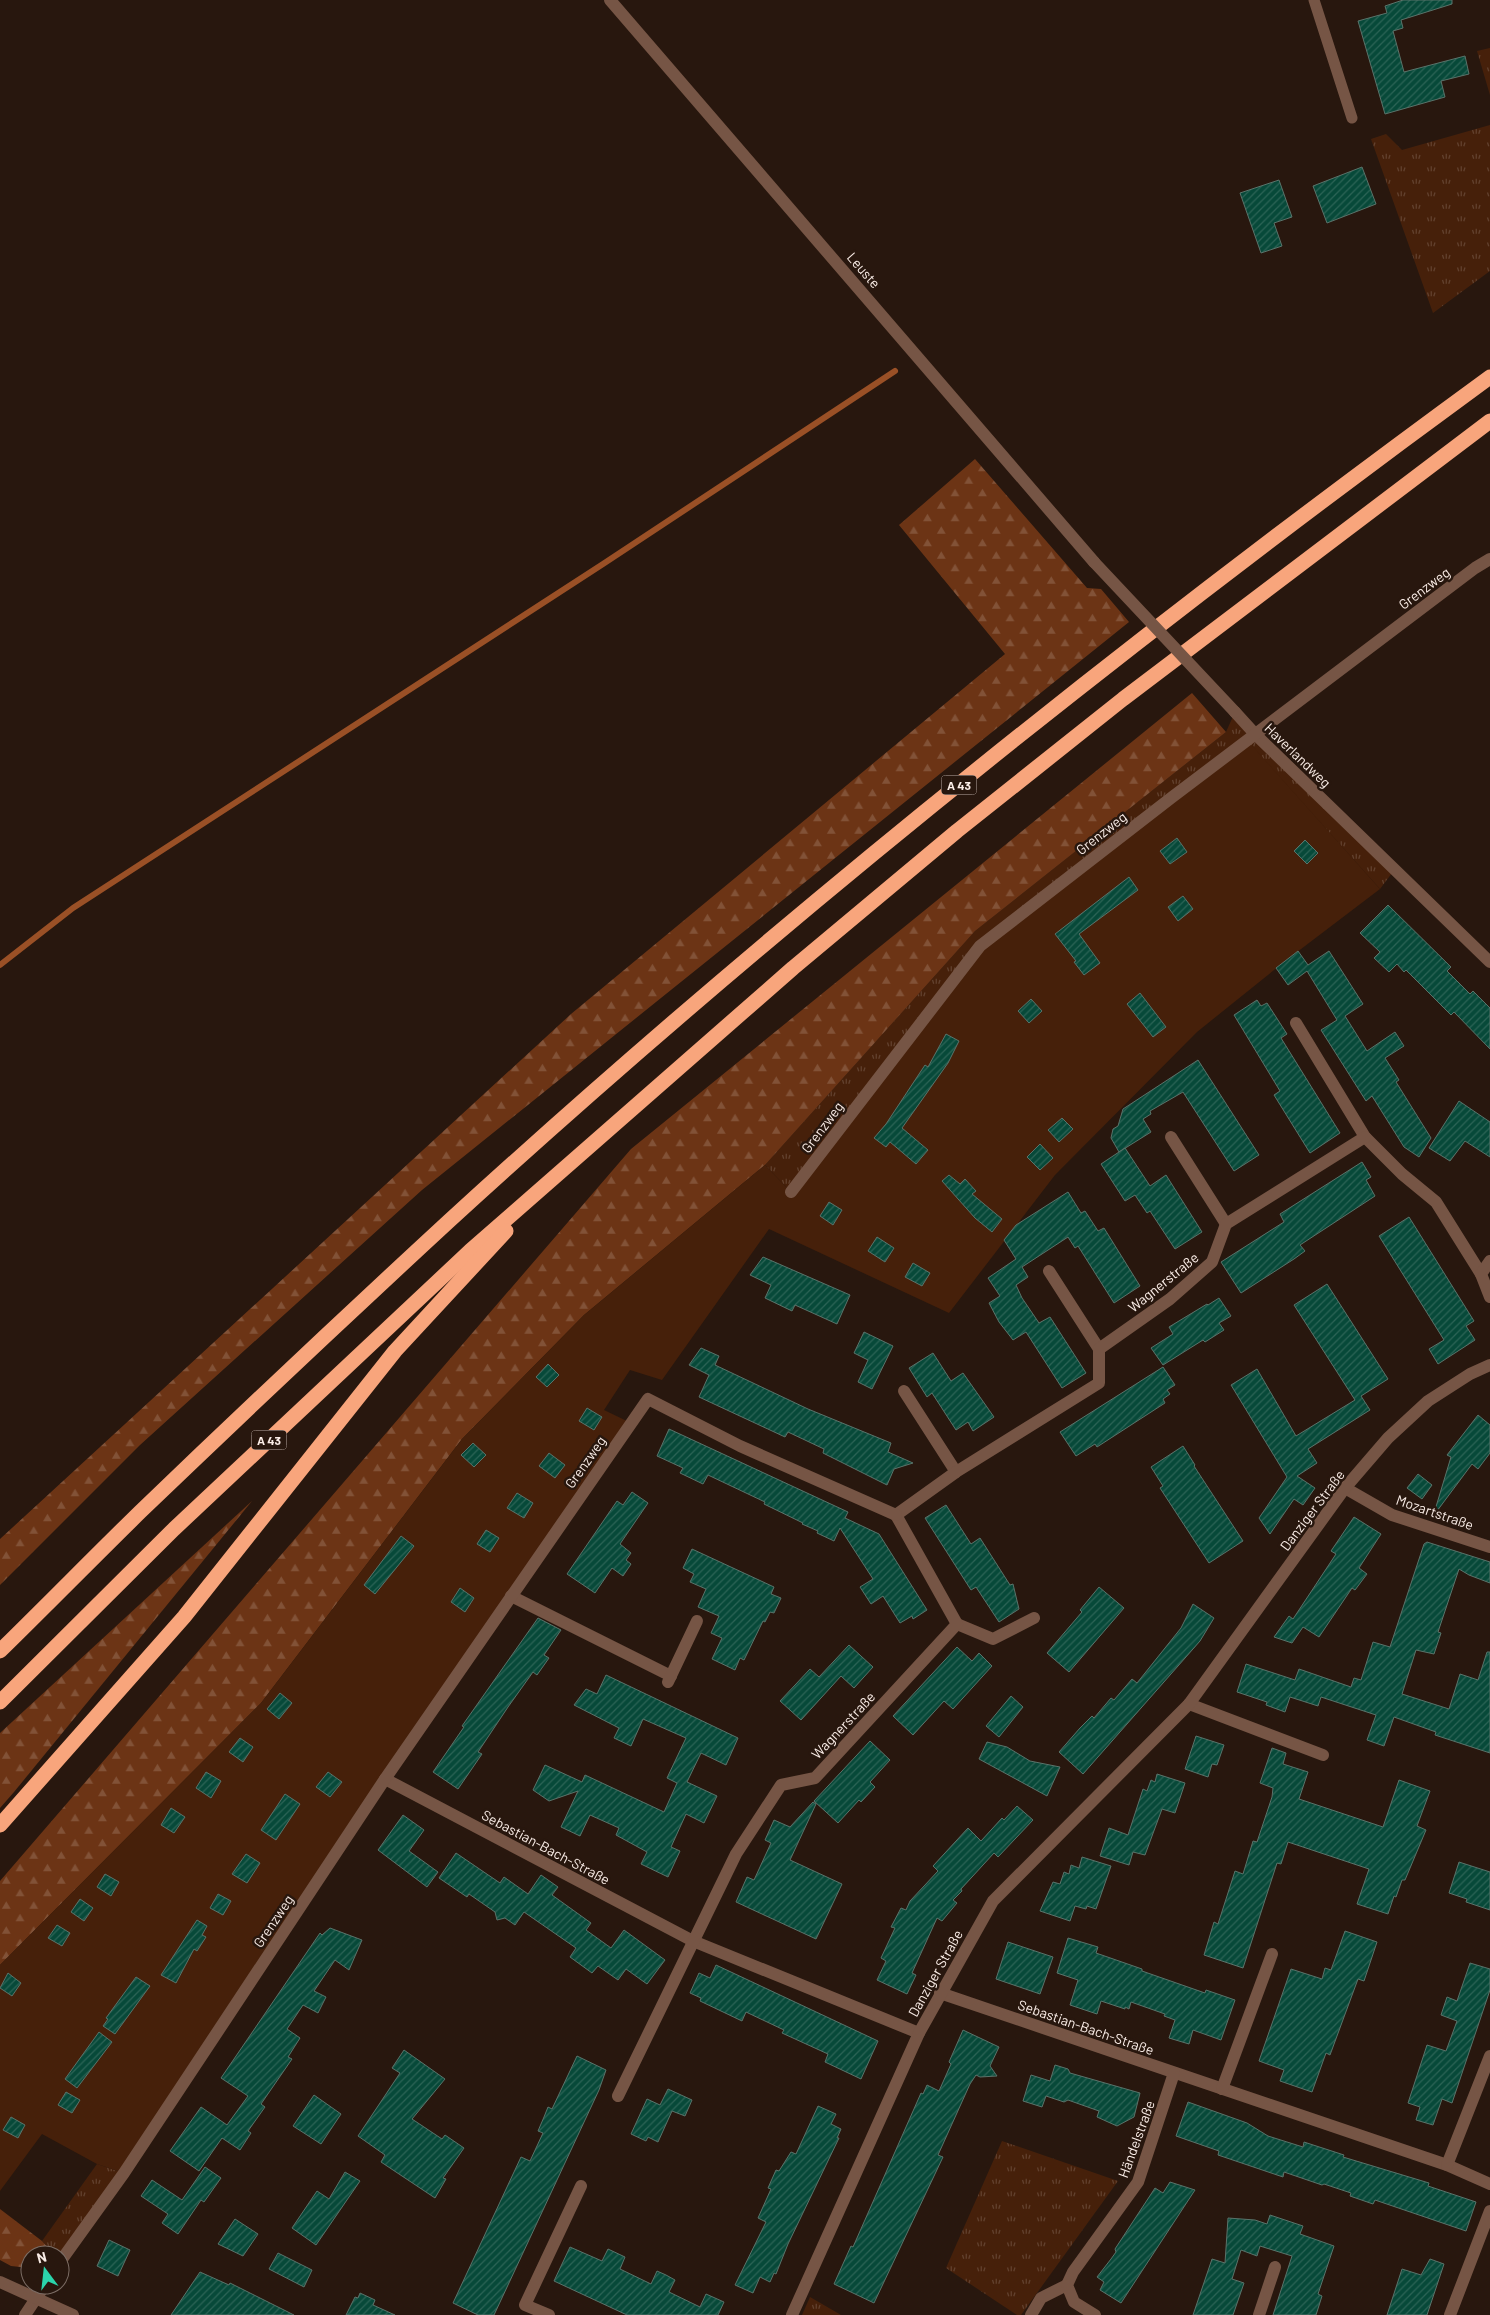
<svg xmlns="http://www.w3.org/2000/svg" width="1490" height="2315" viewBox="0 0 1490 2315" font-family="Barlow,sans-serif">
<defs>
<pattern id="grass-tufts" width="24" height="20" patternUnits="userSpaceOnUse" patternTransform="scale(1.25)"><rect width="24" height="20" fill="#46200a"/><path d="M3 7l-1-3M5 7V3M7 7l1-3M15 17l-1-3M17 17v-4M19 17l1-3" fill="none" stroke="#62412e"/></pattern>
<pattern id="forest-firs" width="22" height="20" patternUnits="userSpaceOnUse" patternTransform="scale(1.25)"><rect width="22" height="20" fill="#6c3415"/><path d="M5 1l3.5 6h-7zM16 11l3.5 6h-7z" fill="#825237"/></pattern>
<pattern id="building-hatch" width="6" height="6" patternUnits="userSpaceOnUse" patternTransform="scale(1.25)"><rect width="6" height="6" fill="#074939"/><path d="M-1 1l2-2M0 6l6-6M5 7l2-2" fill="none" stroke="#2c6456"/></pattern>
</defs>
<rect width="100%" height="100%" fill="#28170e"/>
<g fill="url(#grass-tufts)">
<polygon points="1490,48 1490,95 1477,51"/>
<polygon points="1490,125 1490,271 1433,313 1371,139 1386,134 1402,150"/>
<polygon points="1235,712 1395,869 1380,889 1248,742 791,1192 765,1165 975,931 1226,732"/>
<polygon points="1002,2141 1118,2181 1021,2315 1017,2315 946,2268"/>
<polygon points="97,2164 124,2173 60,2255 56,2255 42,2241"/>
<polygon points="810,2297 841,2315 802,2315"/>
</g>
<g fill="url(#forest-firs)">
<polygon points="975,459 1087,588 1101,589 1129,622 422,1190 140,1445 0,1585 0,1539 571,1014 1005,654 899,525"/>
<polygon points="1192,693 1226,732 975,931 765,1165 584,1315 462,1439 261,1703 0,1965 0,1881 631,1149"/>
<polygon points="252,1501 14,1792 0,1808 0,1733"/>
<polygon points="0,2209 42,2241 50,2250 46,2255 30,2255 30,2268 11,2266 0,2260"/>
</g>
<polygon fill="#46200a" points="1248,741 1380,889 1284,962 1197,1032 1055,1175 949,1313 769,1229 662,1380 630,1370 604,1410 631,1423 124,2173 97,2164 42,2134 0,2191 0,1965 261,1703 462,1439 584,1315 765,1165 791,1192 980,946"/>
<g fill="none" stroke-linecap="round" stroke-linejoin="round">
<polyline stroke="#9a5026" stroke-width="6" points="0,965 73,908 603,564 895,371"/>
</g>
<g fill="url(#building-hatch)" stroke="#5a736a">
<polygon points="1403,0 1452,0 1452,4 1401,20 1403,28 1393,31 1404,72 1465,56 1469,74 1441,81 1445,97 1385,114 1358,21 1387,13 1385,6"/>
<polygon points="1362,167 1376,204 1327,223 1313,186"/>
<polygon points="1279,180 1292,217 1274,223 1282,246 1261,253 1240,193"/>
<polygon points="1177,838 1187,852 1170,864 1160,851"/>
<polygon points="1305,840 1318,853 1307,864 1294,851"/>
<polygon points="1129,877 1138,890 1079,934 1100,963 1084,975 1074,962 1076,961 1055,934"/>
<polygon points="1183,896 1193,909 1178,921 1168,907"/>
<polygon points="1388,905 1451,967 1447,971 1470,994 1473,991 1490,1008 1490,1049 1454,1012 1451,1015 1406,970 1404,972 1397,964 1389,972 1374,958 1380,952 1360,933"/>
<polygon points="1298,951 1308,965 1329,951 1363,1004 1345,1016 1367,1051 1395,1032 1404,1046 1385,1058 1399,1080 1396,1082 1431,1138 1419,1157 1404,1147 1372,1096 1366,1101 1321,1030 1337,1020 1307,971 1288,985 1276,968"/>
<polygon points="1140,993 1166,1027 1153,1037 1127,1004"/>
<polygon points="1031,999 1042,1011 1029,1023 1018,1011"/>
<polygon points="1257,1000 1261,1006 1267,1003 1287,1034 1281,1038 1340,1133 1310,1153 1274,1095 1280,1091 1234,1015"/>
<polygon points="946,1034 959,1041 948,1063 902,1128 928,1150 916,1164 890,1142 886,1147 874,1138 886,1124 925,1065 928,1067"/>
<polygon points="1198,1060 1259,1155 1234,1171 1183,1092 1150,1111 1151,1114 1143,1119 1151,1132 1119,1152 1111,1138 1113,1129 1118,1126 1123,1109"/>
<polygon points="1459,1101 1490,1122 1490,1157 1465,1141 1450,1161 1429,1148"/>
<polygon points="1062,1118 1073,1129 1059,1142 1048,1130"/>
<polygon points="1040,1144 1053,1158 1040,1170 1027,1157"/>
<polygon points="1125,1148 1150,1186 1166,1175 1202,1232 1175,1249 1150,1211 1147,1213 1135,1195 1125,1201 1101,1164"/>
<polygon points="1362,1162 1371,1177 1366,1180 1375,1196 1300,1245 1305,1251 1294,1259 1241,1293 1221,1262 1284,1222 1280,1214"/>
<polygon points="949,1175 960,1184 965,1179 976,1191 972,1194 1002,1219 992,1232 975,1218 942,1181"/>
<polygon points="1068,1192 1081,1213 1085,1211 1098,1231 1104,1228 1140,1286 1114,1303 1078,1246 1075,1248 1068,1237 1022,1267 1028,1277 1016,1285 1022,1298 1039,1323 1050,1317 1086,1373 1062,1388 1026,1332 1013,1340 999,1322 989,1303 1000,1296 988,1278 1016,1259 1004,1240 1016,1225"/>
<polygon points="829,1202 842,1210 833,1225 820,1216"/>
<polygon points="1409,1217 1474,1321 1466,1326 1475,1340 1438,1364 1429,1349 1444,1340 1379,1236"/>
<polygon points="877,1237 894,1248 885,1262 868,1251"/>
<polygon points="763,1257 850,1295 837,1324 795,1305 792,1311 765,1298 771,1285 750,1275"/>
<polygon points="913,1263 930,1273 922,1286 905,1277"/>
<polygon points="1327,1284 1388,1379 1361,1396 1370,1410 1308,1449 1317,1463 1297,1476 1315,1488 1303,1505 1294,1499 1270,1534 1259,1518 1287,1477 1231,1385 1257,1369 1296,1436 1355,1400 1294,1305"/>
<polygon points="1219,1298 1231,1316 1219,1323 1224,1330 1205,1342 1203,1340 1163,1365 1151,1348 1173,1334 1169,1327 1207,1304 1208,1305"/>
<polygon points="864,1332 893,1346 872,1389 858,1382 868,1360 854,1353"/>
<polygon points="701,1348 719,1356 715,1365 808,1409 891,1443 888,1452 913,1463 894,1469 887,1485 823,1453 824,1449 788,1432 785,1437 699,1397 709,1375 689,1365"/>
<polygon points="933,1353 951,1381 963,1373 994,1417 973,1431 968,1422 956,1430 932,1393 927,1397 909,1368"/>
<polygon points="548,1364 559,1375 547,1387 536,1377"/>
<polygon points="1163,1367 1175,1385 1167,1390 1170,1394 1163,1399 1165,1403 1097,1447 1095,1444 1076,1456 1060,1432"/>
<polygon points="587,1408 602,1417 594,1430 579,1421"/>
<polygon points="1478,1415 1490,1425 1490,1453 1478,1469 1472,1464 1437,1511 1435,1510 1451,1457 1447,1455"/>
<polygon points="669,1429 848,1512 845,1518 879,1534 927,1610 913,1619 912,1616 900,1623 883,1596 871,1604 860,1587 873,1579 840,1528 834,1541 817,1533 818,1531 802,1524 803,1523 764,1504 765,1502 708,1475 703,1484 680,1473 683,1468 657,1456"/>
<polygon points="473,1443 486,1455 474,1467 461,1455"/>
<polygon points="1183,1446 1195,1465 1194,1466 1243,1541 1209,1563 1160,1488 1163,1486 1151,1467"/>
<polygon points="549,1453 565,1465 555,1478 539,1466"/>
<polygon points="1418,1474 1432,1485 1422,1499 1407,1488"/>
<polygon points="632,1492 648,1503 620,1544 631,1553 626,1560 631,1564 623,1576 612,1568 595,1593 567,1574 617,1501 623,1505"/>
<polygon points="517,1493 533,1503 524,1518 507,1508"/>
<polygon points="946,1505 971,1544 980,1538 1010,1585 1013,1584 1019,1609 999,1622 976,1587 971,1590 925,1518"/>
<polygon points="1354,1517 1381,1534 1359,1568 1367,1574 1355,1590 1352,1588 1319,1637 1303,1627 1292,1643 1274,1637 1289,1616 1293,1619 1336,1554 1331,1551"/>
<polygon points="486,1530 499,1538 490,1552 477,1544"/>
<polygon points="401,1536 414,1546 375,1594 364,1585"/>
<polygon points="1427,1542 1490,1562 1490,1583 1469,1575 1459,1569 1438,1632 1441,1633 1434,1654 1416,1650 1402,1694 1449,1709 1460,1674 1478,1680 1487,1652 1490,1652 1490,1753 1435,1735 1436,1732 1394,1717 1384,1746 1367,1740 1376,1715 1321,1697 1318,1706 1290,1697 1285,1712 1266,1705 1267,1702 1237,1692 1246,1664 1295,1680 1299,1669 1351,1687 1354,1678 1361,1680 1373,1642 1390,1647 1424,1544"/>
<polygon points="692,1549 774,1587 771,1594 781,1598 774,1613 770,1612 765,1622 763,1621 744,1660 740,1658 735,1670 712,1659 722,1638 711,1633 719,1616 698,1607 706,1589 690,1582 694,1574 683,1568"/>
<polygon points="1099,1587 1124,1608 1069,1672 1047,1653 1082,1612 1080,1610"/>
<polygon points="460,1588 474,1598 465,1612 451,1602"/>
<polygon points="1193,1604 1214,1618 1200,1641 1083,1774 1059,1752 1080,1728 1092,1716 1094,1718 1111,1698 1114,1700 1132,1679 1137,1683 1181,1628"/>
<polygon points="538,1618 561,1630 544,1655 549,1658 537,1675 533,1672 508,1707 478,1752 482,1754 458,1789 433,1772 464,1727 462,1726"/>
<polygon points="849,1645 873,1667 854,1688 841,1676 801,1720 780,1701 810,1669 819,1677"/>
<polygon points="957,1647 972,1661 979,1653 992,1666 953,1709 944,1701 913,1735 893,1716"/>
<polygon points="606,1675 738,1738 726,1765 701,1753 687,1782 717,1796 704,1823 686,1814 671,1847 680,1851 668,1877 641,1864 647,1852 616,1835 619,1828 590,1815 580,1836 561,1827 578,1791 549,1801 533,1790 545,1765 582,1782 585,1775 664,1812 677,1783 667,1778 686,1738 643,1719 631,1746 614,1738 619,1728 574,1705 586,1689 597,1694"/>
<polygon points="280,1693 292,1703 279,1719 267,1709"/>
<polygon points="1011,1696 1023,1707 999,1737 986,1726"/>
<polygon points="1196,1736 1224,1745 1217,1765 1212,1764 1208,1777 1185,1769"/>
<polygon points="240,1738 253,1747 243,1762 229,1752"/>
<polygon points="870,1741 890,1760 870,1782 875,1787 861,1802 859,1800 838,1823 814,1801"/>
<polygon points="987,1742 1007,1747 1030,1761 1060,1767 1047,1796 979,1759"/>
<polygon points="1272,1748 1286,1753 1283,1764 1308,1772 1299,1799 1383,1827 1399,1780 1430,1791 1417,1826 1426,1830 1405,1880 1402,1880 1396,1897 1394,1896 1388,1914 1357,1904 1369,1869 1288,1842 1281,1864 1277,1863 1243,1968 1204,1955 1214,1922 1218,1924 1235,1871 1243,1874 1253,1841 1257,1842 1272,1797 1273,1788 1260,1783"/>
<polygon points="206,1772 221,1781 211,1798 196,1788"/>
<polygon points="328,1772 342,1782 330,1797 316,1787"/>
<polygon points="1157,1774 1185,1783 1175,1813 1162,1809 1145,1855 1133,1852 1129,1865 1100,1856 1109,1828 1128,1835 1143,1789 1147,1791 1151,1780 1155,1782"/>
<polygon points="285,1794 300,1804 276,1840 261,1830"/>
<polygon points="813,1802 816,1804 790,1860 842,1884 816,1939 736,1902 747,1877 754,1880 771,1843 765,1840 774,1820 790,1827"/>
<polygon points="1017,1806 1033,1820 998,1857 994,1853 961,1889 962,1891 953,1900 957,1903 942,1921 937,1918 912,1973 916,1975 907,1994 877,1980 886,1961 881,1958 895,1928 891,1927 901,1908 906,1910 910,1901 938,1871 933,1866 968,1828 981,1841 1002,1818 1004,1820"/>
<polygon points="171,1808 185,1817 174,1833 161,1825"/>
<polygon points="403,1815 424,1830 409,1851 438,1872 427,1887 378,1850"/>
<polygon points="456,1853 500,1883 504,1877 528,1894 541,1875 558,1887 552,1895 591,1923 586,1930 611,1948 624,1930 665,1960 647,1984 626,1969 618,1980 598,1966 592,1973 570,1957 576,1948 524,1912 515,1925 505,1918 497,1920 495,1912 469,1894 467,1897 439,1878"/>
<polygon points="246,1854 260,1863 247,1883 232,1874"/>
<polygon points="1082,1857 1111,1866 1096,1909 1087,1906 1086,1909 1075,1906 1070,1921 1040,1911 1053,1882 1060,1884 1064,1872 1069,1874 1071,1865 1079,1868"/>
<polygon points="1459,1862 1490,1872 1490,1910 1466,1902 1467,1899 1449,1893"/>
<polygon points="105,1874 119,1882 111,1896 97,1887"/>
<polygon points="218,1894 231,1901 223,1915 210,1908"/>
<polygon points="80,1899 93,1908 84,1921 71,1912"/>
<polygon points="197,1920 207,1926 202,1935 206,1937 197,1951 194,1949 176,1983 161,1975"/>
<polygon points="57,1925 70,1933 62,1946 48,1938"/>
<polygon points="330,1928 362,1940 349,1970 335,1960 314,1991 326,1997 318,2013 303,2005 287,2029 300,2038 288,2057 292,2059 261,2104 265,2107 248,2131 251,2133 240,2150 222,2138 199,2171 170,2151 201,2107 227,2125 248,2096 221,2078 320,1933 322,1935"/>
<polygon points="1345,1931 1377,1942 1364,1981 1358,1979 1330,2055 1326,2053 1312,2092 1280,2081 1284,2070 1259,2061 1291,1969 1322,1979 1325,1968 1331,1970"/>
<polygon points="1068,1938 1098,1947 1096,1953 1142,1969 1142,1971 1205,1993 1206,1990 1235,2000 1221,2040 1193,2030 1189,2044 1169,2038 1175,2020 1164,2016 1165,2014 1131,2002 1129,2009 1125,2007 1125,2009 1101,2001 1097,2014 1070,2005 1078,1980 1057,1973"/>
<polygon points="1008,1942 1053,1957 1040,1994 996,1979"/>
<polygon points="1470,1963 1490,1969 1490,1990 1452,2103 1442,2099 1433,2125 1416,2120 1420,2107 1408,2103 1427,2045 1446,2051 1457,2021 1441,2015 1447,1997 1457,2001"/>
<polygon points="716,1965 878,2041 861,2079 825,2062 828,2054 782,2033 784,2030 746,2012 742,2021 700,2001 701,1998 690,1993 699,1973 710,1978"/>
<polygon points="8,1973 21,1983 12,1996 0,1988"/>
<polygon points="136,1977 150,1986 115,2034 103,2026 108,2019 106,2018"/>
<polygon points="963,2030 999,2047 990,2066 997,2076 980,2077 976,2075 970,2084 938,2155 943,2157 874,2303 834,2284 851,2246 853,2247 921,2093 923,2094 927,2085 939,2091 951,2064 949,2062"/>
<polygon points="99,2032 112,2042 77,2088 65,2079"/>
<polygon points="404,2050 445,2079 412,2119 442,2139 445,2135 464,2148 443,2178 446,2179 435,2198 381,2162 385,2155 358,2136 400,2073 392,2068"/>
<polygon points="577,2056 606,2070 599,2090 494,2315 478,2315 453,2303 521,2157 530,2161 543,2133 538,2131 544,2117 548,2107 552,2109"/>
<polygon points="1055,2065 1068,2069 1070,2073 1140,2093 1134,2117 1117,2126 1097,2117 1099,2111 1068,2100 1064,2102 1046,2096 1042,2107 1023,2101 1031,2075 1050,2081"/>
<polygon points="668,2089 692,2100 685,2116 672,2111 658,2142 648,2137 646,2141 631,2134 647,2099 660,2105"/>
<polygon points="66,2092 80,2100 72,2113 58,2105"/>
<polygon points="314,2095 341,2114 321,2144 293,2126"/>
<polygon points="1188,2102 1247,2123 1268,2136 1303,2147 1304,2142 1344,2155 1343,2157 1429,2183 1428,2186 1476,2202 1466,2231 1375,2200 1373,2204 1350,2196 1351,2193 1324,2184 1322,2185 1284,2172 1283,2177 1218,2155 1219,2151 1176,2136"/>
<polygon points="818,2106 836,2114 831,2124 841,2129 837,2138 839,2138 788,2244 776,2274 774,2273 770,2282 760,2277 753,2293 735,2285 766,2222 758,2218 771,2189 768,2188 776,2170 779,2171 791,2152 796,2154"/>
<polygon points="11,2117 25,2125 18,2138 3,2130"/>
<polygon points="205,2167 221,2178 204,2202 201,2200 178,2234 162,2223 168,2214 141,2196 152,2180 182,2200"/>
<polygon points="345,2172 360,2181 316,2245 292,2228 317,2191 329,2199"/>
<polygon points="1170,2182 1195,2190 1121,2303 1100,2290 1104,2282 1097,2277 1111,2259 1116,2252 1115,2249 1155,2188 1163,2193"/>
<polygon points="1270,2215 1303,2226 1300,2234 1334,2246 1318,2294 1322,2296 1316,2315 1273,2315 1292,2256 1260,2246 1257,2256 1241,2250 1232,2279 1244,2283 1233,2315 1193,2315 1212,2259 1225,2263 1228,2218 1255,2220 1267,2224"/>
<polygon points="235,2219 258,2234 243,2256 218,2244"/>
<polygon points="109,2240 130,2250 118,2276 97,2266"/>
<polygon points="570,2247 602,2261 608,2249 625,2257 620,2269 651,2284 657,2271 666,2275 675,2280 669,2292 700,2307 706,2294 724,2302 718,2315 627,2315 554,2281"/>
<polygon points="278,2253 312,2270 304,2287 269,2269"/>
<polygon points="1430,2259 1444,2264 1427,2315 1387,2315 1402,2269 1421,2275"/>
<polygon points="200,2272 229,2285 230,2283 294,2315 171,2315"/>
<polygon points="360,2293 375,2300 373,2305 395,2315 346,2315 355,2297 358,2298"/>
</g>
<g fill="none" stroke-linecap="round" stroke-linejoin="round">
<polyline stroke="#765545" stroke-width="11" points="1314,0 1352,118"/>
<g stroke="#765545" stroke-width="12">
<polyline points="610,0 1094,562"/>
<polyline points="1235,712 1255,734 1490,962"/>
<polyline points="1296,1023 1365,1137 1402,1174 1436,1202 1481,1274"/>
<polyline points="1171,1137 1226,1224"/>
<polyline points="791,1192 980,946 1171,798 1475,568 1490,559"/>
<polyline points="1490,1261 1481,1274 1490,1297"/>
<polyline points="1049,1271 1099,1349"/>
<polyline points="904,1391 956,1472"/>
<polyline points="1345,1488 1392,1515 1490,1547"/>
<polyline points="511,1596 671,1676"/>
<polyline points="957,1624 993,1639 1034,1618"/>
<polyline points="668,1682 697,1621"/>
<polyline points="1189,1704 1323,1755"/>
<polyline points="385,1779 693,1941 919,2033"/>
<polyline points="940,1993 1447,2165 1490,2184"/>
<polyline points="1222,2089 1272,1954"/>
<polyline points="618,2096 736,1854 781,1785 815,1778 957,1624 896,1515 956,1472 1099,1383 1099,1349 1170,1299 1212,1262 1226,1224 1365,1137"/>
<polyline points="1447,2165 1490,2056"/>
<polyline points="60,2262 124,2173 385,1779 648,1399 740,1446 896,1515"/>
<polyline points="25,2315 45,2285"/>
<polyline points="549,2315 525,2305 581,2186"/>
<polyline points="792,2315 919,2033 993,1901 1189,1704 1345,1488 1388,1438 1428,1401 1470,1374 1490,1365"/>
<polyline points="1031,2315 1041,2298 1067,2285"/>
<polyline points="1095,2315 1074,2302 1067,2285 1073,2272 1138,2182 1174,2073"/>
<polyline points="1259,2315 1275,2267"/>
<polyline points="1450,2315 1490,2211"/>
</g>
<polyline stroke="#765545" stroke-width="12" points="0,2282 73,2315"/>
<g stroke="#f8a57c" stroke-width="15">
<path d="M0,1651C47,1605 93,1558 140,1512C242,1414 345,1317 449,1221C778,920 1130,640 1490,377"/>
<polyline points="0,1702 174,1529 470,1251 793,968 957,831 1123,699 1490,421"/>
<polyline points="0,1825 184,1617 395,1351 506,1231"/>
</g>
<polyline stroke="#765545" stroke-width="12" points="1094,562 1235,712"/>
</g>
<g text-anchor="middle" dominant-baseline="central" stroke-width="5" stroke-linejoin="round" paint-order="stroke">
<g fill="#28170e" stroke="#bbada6" stroke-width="1">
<rect x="941.5" y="775.5" width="35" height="19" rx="4"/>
<rect x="251.5" y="1430.5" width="35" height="19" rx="4"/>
</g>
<g font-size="12" font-weight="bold" fill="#faede7">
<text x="959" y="785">A 43</text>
<text x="269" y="1440">A 43</text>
</g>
<g font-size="14" fill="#faede7" stroke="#28170e">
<text transform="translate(864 270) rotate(49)">Leuste</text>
<text transform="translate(1424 588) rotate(-37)">Grenzweg</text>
<text transform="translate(1298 755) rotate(44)">Haverlandweg</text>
<text transform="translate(1101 833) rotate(-38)">Grenzweg</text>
<text transform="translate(822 1127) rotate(-53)">Grenzweg</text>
<text transform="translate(1163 1282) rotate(-39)">Wagnerstraße</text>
<text transform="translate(585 1462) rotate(-55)">Grenzweg</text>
<text transform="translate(1312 1510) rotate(-53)">Danziger Straße</text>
<text transform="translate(1435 1512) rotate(19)">Mozartstraße</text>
<text transform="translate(843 1725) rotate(-47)">Wagnerstraße</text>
<text transform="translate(546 1847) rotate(28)">Sebastian-Bach-Straße</text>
<text transform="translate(273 1921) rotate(-56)">Grenzweg</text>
<text transform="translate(935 1973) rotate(-61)">Danziger Straße</text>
<text transform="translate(1086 2027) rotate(19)">Sebastian-Bach-Straße</text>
<text transform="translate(1136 2139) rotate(-70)">Händelstraße</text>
</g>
</g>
<g transform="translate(45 2270) rotate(345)"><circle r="24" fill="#28170e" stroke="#7c6d65"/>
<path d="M0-4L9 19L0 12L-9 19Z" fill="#2bd5ac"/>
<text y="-8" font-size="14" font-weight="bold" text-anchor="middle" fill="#faede7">N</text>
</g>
</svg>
